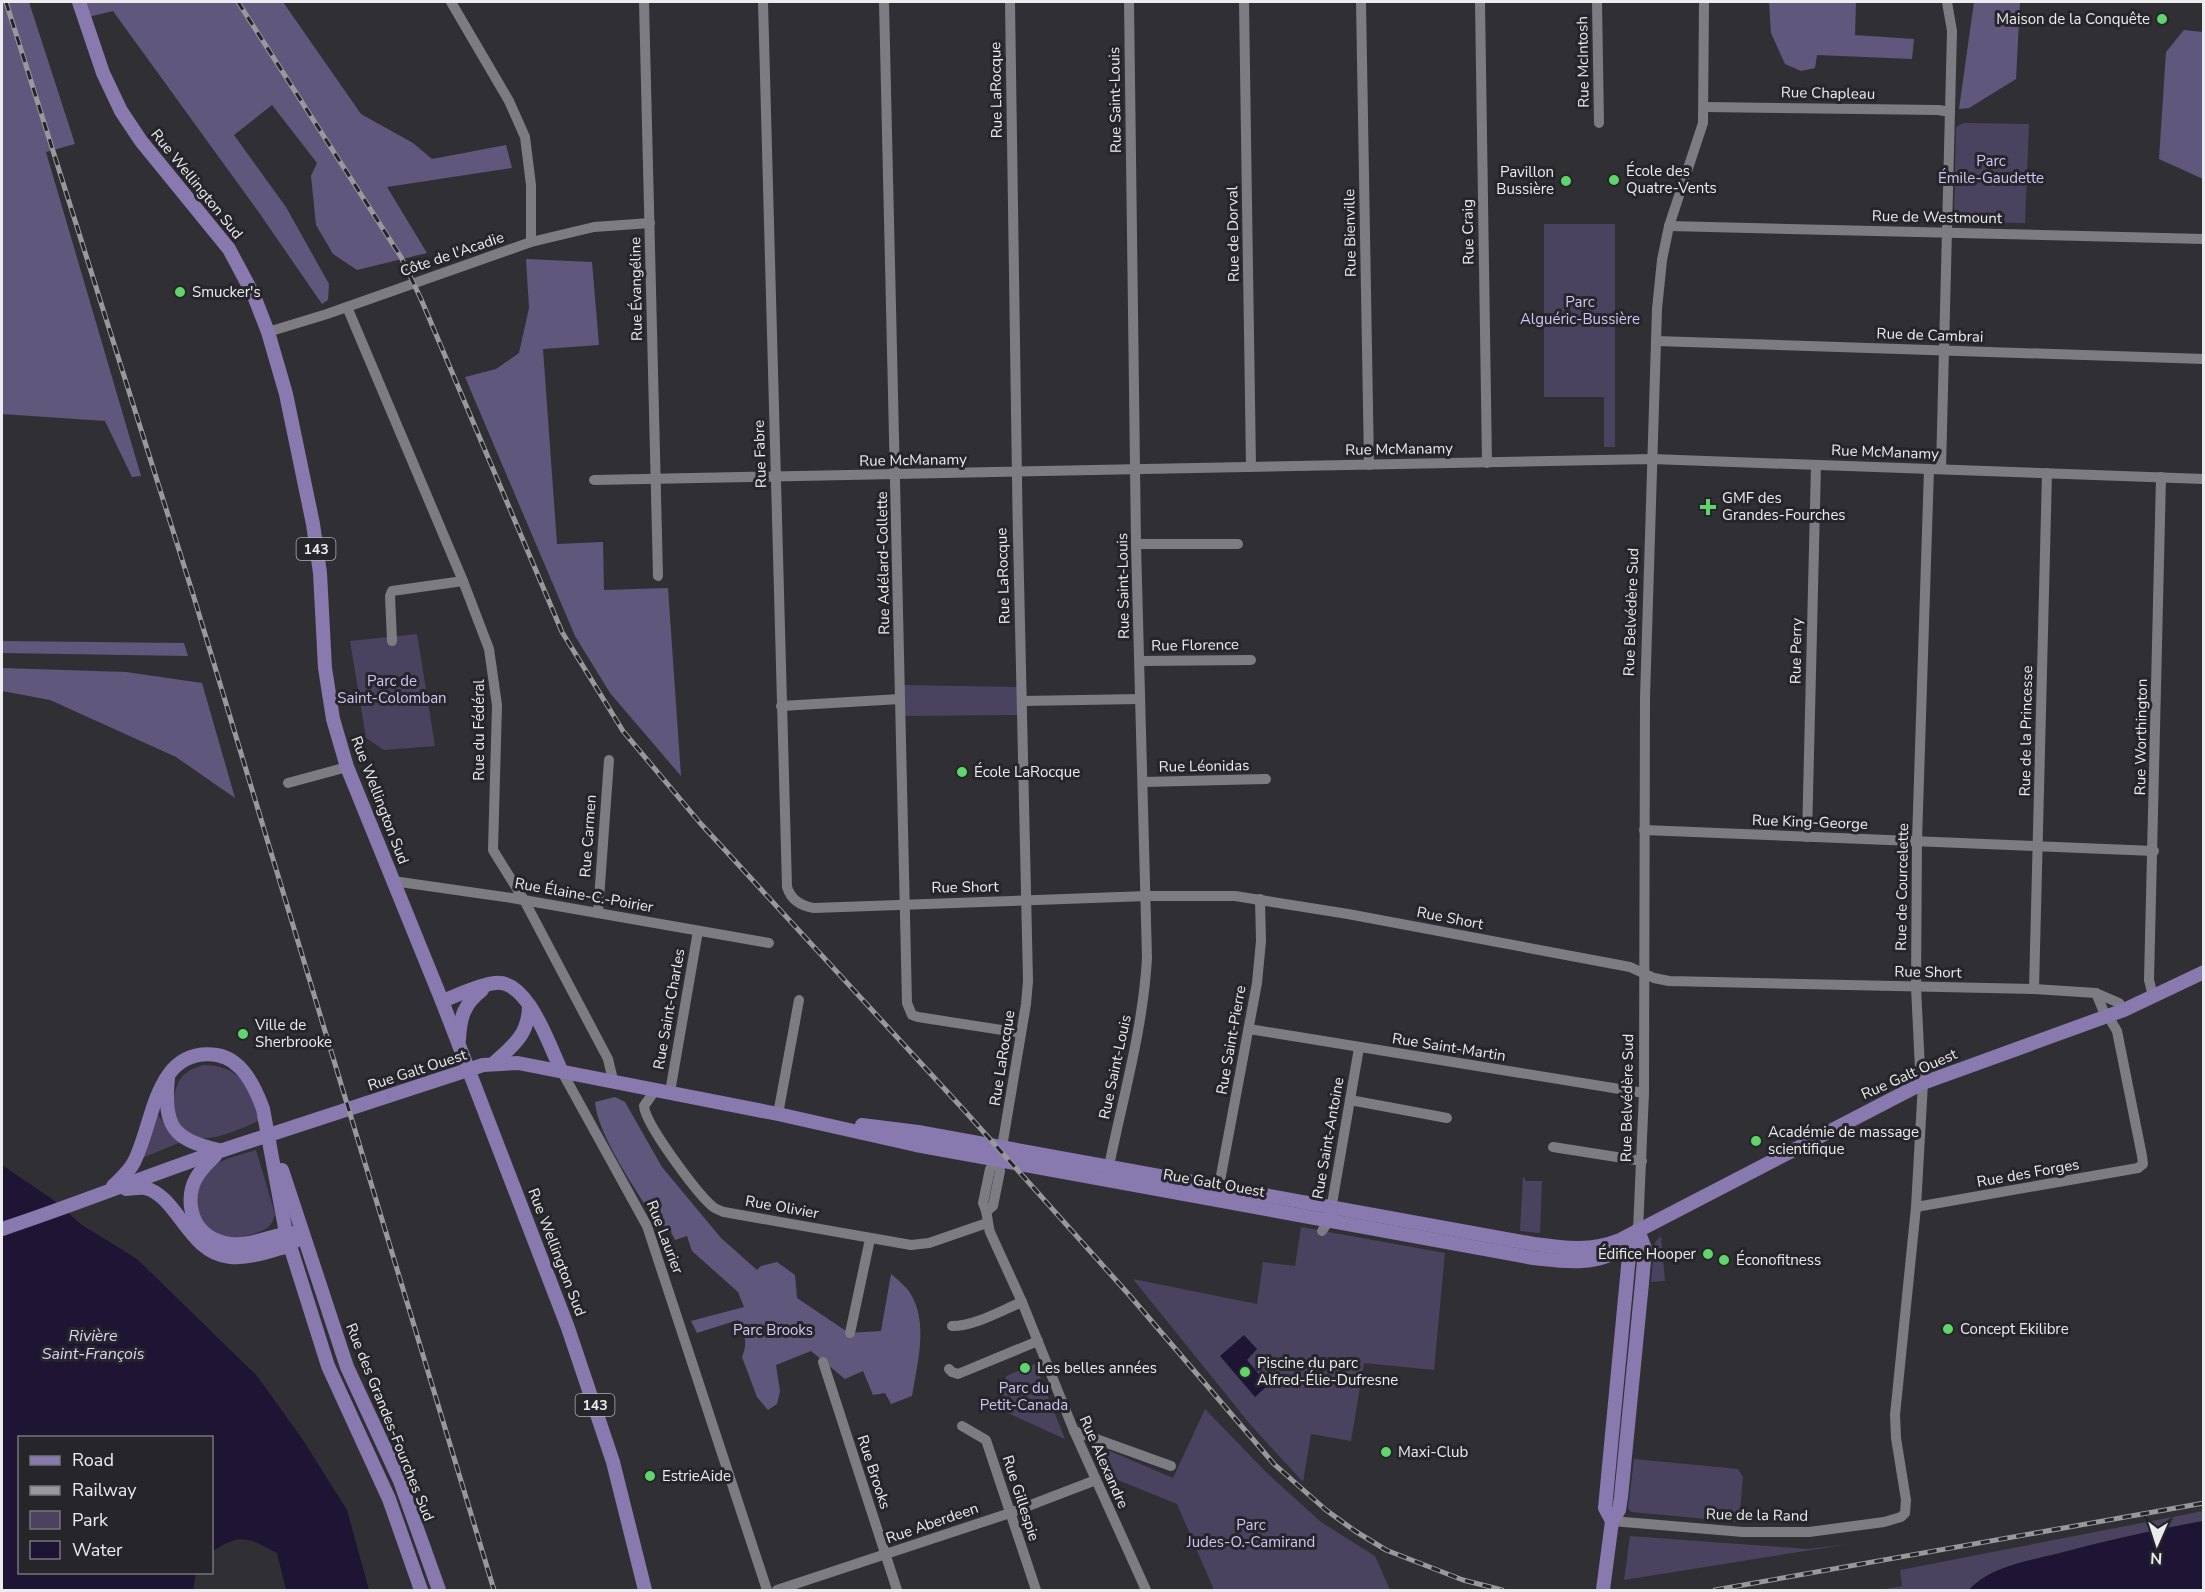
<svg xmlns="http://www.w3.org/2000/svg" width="2205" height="1592" viewBox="0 0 2205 1592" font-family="'Nunito Sans',sans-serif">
<rect width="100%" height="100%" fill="#302f34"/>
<g fill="#4a435f">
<polygon points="1964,123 2029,124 2025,223 1962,222 1954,213 1956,127"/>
<polygon points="1544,224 1615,224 1615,447 1604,447 1604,397 1544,397"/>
<polygon points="417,634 435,746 384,750 366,738 350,641"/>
<polygon points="900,685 1021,687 1023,715 900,716"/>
<path d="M205,1065C241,1066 251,1089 261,1120C240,1128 207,1148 186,1132C181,1128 177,1122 173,1118C173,1091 175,1071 205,1065Z"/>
<polygon points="156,1111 169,1132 181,1142 140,1159"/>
<path d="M256,1150L275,1214C272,1227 266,1230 253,1234C246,1236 238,1238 231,1238C223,1238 216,1233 209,1229C187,1213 194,1182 213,1166C224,1158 244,1154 256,1150Z"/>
<polygon points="1523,1176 1526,1181 1542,1181 1540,1233 1520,1231"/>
<polygon points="1301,1227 1445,1253 1434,1370 1364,1363 1351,1441 1311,1434 1303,1482 1249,1423 1133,1279 1257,1304 1263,1262 1295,1266"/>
<polygon points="1661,1236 1665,1281 1651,1282 1655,1242"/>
<polygon points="1035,1364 1065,1439 999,1409 1006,1376"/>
<polygon points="1205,1409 1266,1472 1321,1522 1375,1556 1390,1590 1214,1590 1177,1504 1108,1476 1099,1457 1100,1453 1110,1451 1173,1478"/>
<polygon points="1634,1459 1738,1469 1743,1477 1739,1522 1631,1512 1628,1508"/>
<path d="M2203,1511V1521C2155,1530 2108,1540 2060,1553C2029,1561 1991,1566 1969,1590H1880L1902,1586L1900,1570Z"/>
<polygon points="1630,1536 1808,1549 1849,1544 1624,1580"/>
</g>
<g fill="#60577c">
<polygon points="2,2 29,2 75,144 46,152 141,476 132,477 105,421 2,414"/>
<polygon points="83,2 283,2 361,114 413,143 432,159 506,145 512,168 387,187 427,253 357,270 333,254 316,225 311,176 317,163 272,105 234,135 286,207 329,284 328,300 322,304 260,214 113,11 88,17"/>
<polygon points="1769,2 1856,2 1855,35 1914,39 1912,59 1817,55 1815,68 1801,71 1785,64 1771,33"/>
<polygon points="1974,2 2020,2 2016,79 1969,108 1959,109"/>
<polygon points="2184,30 2203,32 2203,179 2159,159 2166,52"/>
<polygon points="526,259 592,262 599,345 543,349 557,544 603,542 604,590 668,588 681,776 610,693 575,636 465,377 496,369 519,353 529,308"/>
<polygon points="2,641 184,643 188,656 2,653"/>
<polygon points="2,668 126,672 202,683 235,798 176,757 50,700 2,691"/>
<path d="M615,1097L625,1102L662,1167L721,1238L757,1270L761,1266L777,1262L795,1275L797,1298L849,1333L881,1331L891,1274C897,1279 903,1284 908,1290C930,1320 917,1364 912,1396L891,1404L885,1393L873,1395L863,1371L845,1379L811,1351L776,1365L780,1391L777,1404L768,1410L757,1397L742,1357C748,1344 745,1332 738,1320L697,1333L691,1321L744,1307L738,1292L692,1251L687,1236L675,1240L669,1228L656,1222C638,1193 597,1134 595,1102Z"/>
</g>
<g fill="#1e1433">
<path d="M2,1165L52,1199L82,1225L137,1259L257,1376L303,1440L347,1510L369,1590H286L277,1553C249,1538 240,1532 212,1552V1438H20V1572L196,1573L193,1590H2Z"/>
<polygon points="1244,1335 1257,1349 1247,1360 1268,1385 1255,1397 1220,1356"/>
<path d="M2203,1521V1590H1969C1990,1566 2029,1561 2060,1553C2108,1540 2155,1530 2203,1521Z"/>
</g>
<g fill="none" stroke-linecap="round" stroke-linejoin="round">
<g stroke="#7d7c82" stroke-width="10">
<polyline points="451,2 509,101 525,137 531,185 531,242"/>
<polyline points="644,2 658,576"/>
<path d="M763,2L787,887C791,900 801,906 814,908L1147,896H1235L1348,914L1630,967L1654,978L1669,981L2034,989L2096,993L2119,1003L2124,1010"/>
<polyline points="884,2 907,1003 912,1015 918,1017 1021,1033"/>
<path d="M1010,2C1014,328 1019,655 1028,981L1026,1004L1002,1147L998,1160L990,1169L983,1203C988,1212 987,1222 990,1232L1022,1302L1074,1431L1146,1590"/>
<polyline points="1244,2 1251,467"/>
<polyline points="1361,2 1369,465"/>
<polyline points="1480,2 1487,463"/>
<polyline points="1597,2 1599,123"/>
<polyline points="1705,107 1939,110 1950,112"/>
<polyline points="1669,226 2204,239"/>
<polyline points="347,307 463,581 489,649 497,705 493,850 524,900 608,1059 613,1080"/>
<polyline points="268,332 327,314 531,242 594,227 650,223"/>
<polyline points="1656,341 2204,359"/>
<polyline points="1941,469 1952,31 1947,2"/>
<polyline points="594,480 1652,459 2204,479"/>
<polyline points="1136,544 1238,544"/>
<polyline points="392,641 390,596 392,591 463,581"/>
<polyline points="1140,661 1251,660"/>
<polyline points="1022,701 1140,699"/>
<polyline points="781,706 900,699"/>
<polyline points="1143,782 1266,779"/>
<polyline points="288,783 347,767"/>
<polyline points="1644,830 2154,851"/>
<polyline points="1807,837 1816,465"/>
<polyline points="393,881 512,898 769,943"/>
<polyline points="598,913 609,760"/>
<polyline points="2034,989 2047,473"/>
<polyline points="2096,993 2106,1017"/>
<polyline points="2153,996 2149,980 2161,477"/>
<polyline points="1249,1029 1644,1093"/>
<polyline points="561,1070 647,1226 767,1590"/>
<path d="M656,1089L644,1106C645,1124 697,1193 712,1206C715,1209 719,1210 724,1212L911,1245L929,1243L987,1223"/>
<polyline points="670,1092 698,931"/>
<polyline points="1350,1100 1447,1118"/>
<polyline points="778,1114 799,1000"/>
<polyline points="1553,1147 1642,1161"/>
<path d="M1109,1166C1123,1097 1143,1029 1147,958L1136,544L1129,2"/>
<polyline points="1219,1186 1257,983 1261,941 1260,899"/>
<polyline points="1916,1207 2138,1168 2143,1164 2142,1156 2117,1031 2108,1016"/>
<polyline points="987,1211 993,1206 1000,1171 998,1160"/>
<polyline points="1638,1230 1644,1093 1645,698 1657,309 1662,260 1669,226 1703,123 1704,2"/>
<polyline points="1322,1231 1329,1221 1359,1048"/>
<path d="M952,1326C975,1326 1000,1311 1022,1302"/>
<polyline points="850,1333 870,1239"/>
<polyline points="823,1362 897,1590"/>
<polyline points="949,1369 952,1372 958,1374 1038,1341"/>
<polyline points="962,1426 986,1440 1036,1590"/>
<polyline points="1074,1431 1171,1466"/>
<polyline points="1612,1521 1743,1532 1809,1532 1884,1522 1901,1517 1905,1513 1906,1500 1896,1438 1895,1415 1916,1207 1923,1083 1920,1069 1916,987 1917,841 1929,469"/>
<polyline points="777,1590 1010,1513 1096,1480"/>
</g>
<g stroke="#8879ae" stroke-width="14">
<polyline points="79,2 103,73 121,111 141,141 229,249 254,296 268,332 286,394 313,524 320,573 325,668 333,719 347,767 442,1001 568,1328 613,1462 645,1590"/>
<path d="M442,1001C459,995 477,985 495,983C528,979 549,1045 561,1070"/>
<path d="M459,1040C460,1017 464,1004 482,990"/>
<path d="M494,1063C514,1045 529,1034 529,1005"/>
<path d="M168,1078C163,1126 173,1140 219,1150"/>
<path d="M862,1125L918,1132L1534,1244C1564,1248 1591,1252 1620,1240L1923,1083L2124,1010L2204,972"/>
<path d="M215,1156C199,1171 188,1184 191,1207C195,1237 223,1248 250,1243C265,1240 279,1233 295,1233"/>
<polyline points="282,1170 347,1367 400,1481 439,1590"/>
<path d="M113,1186C121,1178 129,1172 134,1162C154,1124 154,1046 217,1055C242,1059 255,1087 263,1109L286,1233L328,1366L389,1499L421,1590"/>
<path d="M126,1189C132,1189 139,1187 145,1188C178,1196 188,1253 230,1257C250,1259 271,1250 290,1246L295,1241"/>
<path d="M2,1229C75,1205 146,1176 220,1151C307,1122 395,1094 483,1065L518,1063L778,1114L916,1145L1533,1258C1561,1261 1597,1267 1621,1248C1628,1243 1633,1236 1638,1230"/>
<polyline points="1612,1521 1605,1508 1629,1256 1636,1236"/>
<polyline points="1603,1590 1612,1521 1619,1510 1621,1497 1642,1283 1645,1249 1638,1230"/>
</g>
<g stroke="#99989c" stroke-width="5">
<g id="rail">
<polyline points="6,2 192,591 494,1590"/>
<polyline points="238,2 401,257 421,299 562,632 623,731 701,824 963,1109 1131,1297 1274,1464 1326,1510 1355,1531 1386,1550 1463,1580 1502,1590"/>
<polyline points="1715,1590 2204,1503"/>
</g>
</g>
<use href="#rail" stroke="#26252a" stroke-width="3" stroke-dasharray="9" stroke-linecap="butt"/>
</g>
<g fill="#60d56b" stroke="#26252a" stroke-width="2">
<circle cx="2162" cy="19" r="6"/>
<circle cx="1614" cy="180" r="6"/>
<circle cx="1566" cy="181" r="6"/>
<circle cx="180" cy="292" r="6"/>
<path d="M1705 498h6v6h6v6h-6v6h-6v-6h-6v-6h6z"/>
<circle cx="962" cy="772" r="6"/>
<circle cx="243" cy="1034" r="6"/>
<circle cx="1756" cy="1141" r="6"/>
<circle cx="1708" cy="1254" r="6"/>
<circle cx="1724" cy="1260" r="6"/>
<circle cx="1948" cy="1329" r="6"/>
<circle cx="1025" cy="1368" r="6"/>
<circle cx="1245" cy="1372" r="6"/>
<circle cx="1386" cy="1452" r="6"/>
<circle cx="650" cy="1476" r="6"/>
</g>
<g text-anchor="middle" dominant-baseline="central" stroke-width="6" stroke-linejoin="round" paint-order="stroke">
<g fill="#26252a" stroke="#b1b0b4" stroke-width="1.5">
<rect x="296.5" y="538" width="39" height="22" rx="4.5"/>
<rect x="575.5" y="1394" width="39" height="22" rx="4.5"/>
</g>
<g font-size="14" font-weight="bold" fill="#ececef">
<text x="316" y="549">143</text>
<text x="595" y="1405">143</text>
</g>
<g font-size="15" fill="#ececef" stroke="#26252a" text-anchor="start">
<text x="2150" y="19" text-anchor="end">Maison de la Conquête</text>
<text x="1626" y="171">École des<tspan x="1626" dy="17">Quatre-Vents</tspan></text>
<text x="1554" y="172" text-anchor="end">Pavillon<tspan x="1554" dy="17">Bussière</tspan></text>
<text x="192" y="292">Smucker's</text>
<text x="1722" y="498">GMF des<tspan x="1722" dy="17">Grandes-Fourches</tspan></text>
<text x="974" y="772">École LaRocque</text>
<text x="255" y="1025">Ville de<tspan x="255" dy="17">Sherbrooke</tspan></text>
<text x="1768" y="1132">Académie de massage<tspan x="1768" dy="17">scientifique</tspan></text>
<text x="1696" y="1254" text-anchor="end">Édifice Hooper</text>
<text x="1736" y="1260">Éconofitness</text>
<text x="1960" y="1329">Concept Ekilibre</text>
<text x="1257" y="1363">Piscine du parc<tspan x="1257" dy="17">Alfred-Élie-Dufresne</tspan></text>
<text x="1037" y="1368">Les belles années</text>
<text x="1398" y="1452">Maxi-Club</text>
<text x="662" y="1476">EstrieAide</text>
</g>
<g font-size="15" fill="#ececef" stroke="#26252a">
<text transform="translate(1583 62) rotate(-91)">Rue McIntosh</text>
<text transform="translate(996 90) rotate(-91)">Rue LaRocque</text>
<text transform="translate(1828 93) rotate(1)">Rue Chapleau</text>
<text transform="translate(1115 100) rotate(-91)">Rue Saint-Louis</text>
<text transform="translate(197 184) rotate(51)">Rue Wellington Sud</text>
<text transform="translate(1937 217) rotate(1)">Rue de Westmount</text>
<text transform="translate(1468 232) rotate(-91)">Rue Craig</text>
<text transform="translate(1350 233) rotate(-91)">Rue Bienville</text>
<text transform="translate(1233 234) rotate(-91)">Rue de Dorval</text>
<text transform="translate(452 254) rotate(-19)">Côte de l'Acadie</text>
<text transform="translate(636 289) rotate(-91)">Rue Évangéline</text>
<text transform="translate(1930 335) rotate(2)">Rue de Cambrai</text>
<text transform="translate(1399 449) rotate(-1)">Rue McManamy</text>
<text transform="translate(1885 452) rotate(2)">Rue McManamy</text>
<text transform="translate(760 454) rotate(-92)">Rue Fabre</text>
<text transform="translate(913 460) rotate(-1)">Rue McManamy</text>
<text transform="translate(883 563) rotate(-91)">Rue Adélard-Collette</text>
<text transform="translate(1003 576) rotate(-92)">Rue LaRocque</text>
<text transform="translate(1123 586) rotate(-91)">Rue Saint-Louis</text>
<text transform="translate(1631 612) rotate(-88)">Rue Belvédère Sud</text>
<text transform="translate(1195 645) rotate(-1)">Rue Florence</text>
<text transform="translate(1796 651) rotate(-89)">Rue Perry</text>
<text transform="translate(479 730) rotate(-90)">Rue du Fédéral</text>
<text transform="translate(2026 731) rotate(-89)">Rue de la Princesse</text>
<text transform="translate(2141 737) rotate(-89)">Rue Worthington</text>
<text transform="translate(1204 766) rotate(-1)">Rue Léonidas</text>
<text transform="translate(380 800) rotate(69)">Rue Wellington Sud</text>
<text transform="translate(1810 822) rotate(2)">Rue King-George</text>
<text transform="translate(588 836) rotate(-86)">Rue Carmen</text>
<text transform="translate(965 887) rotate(-1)">Rue Short</text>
<text transform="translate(1902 887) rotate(-89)">Rue de Courcelette</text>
<text transform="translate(584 895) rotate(10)">Rue Élaine-C.-Poirier</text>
<text transform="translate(1450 918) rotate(11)">Rue Short</text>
<text transform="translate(1928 972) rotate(1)">Rue Short</text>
<text transform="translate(669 1009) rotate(-80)">Rue Saint-Charles</text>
<text transform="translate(1231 1040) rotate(-80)">Rue Saint-Pierre</text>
<text transform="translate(1449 1047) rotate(9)">Rue Saint-Martin</text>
<text transform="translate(1002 1058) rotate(-81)">Rue LaRocque</text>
<text transform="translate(1115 1067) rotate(-78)">Rue Saint-Louis</text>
<text transform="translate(417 1070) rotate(-18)">Rue Galt Ouest</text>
<text transform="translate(1909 1074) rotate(-24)">Rue Galt Ouest</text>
<text transform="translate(1627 1098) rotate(-89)">Rue Belvédère Sud</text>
<text transform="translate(1328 1138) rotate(-80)">Rue Saint-Antoine</text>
<text transform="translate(2028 1173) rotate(-10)">Rue des Forges</text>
<text transform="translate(1214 1183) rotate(10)">Rue Galt Ouest</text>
<text transform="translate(782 1207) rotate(10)">Rue Olivier</text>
<text transform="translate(665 1237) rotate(69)">Rue Laurier</text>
<text transform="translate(557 1252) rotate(69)">Rue Wellington Sud</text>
<text transform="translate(390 1422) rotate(68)">Rue des Grandes-Fourches Sud</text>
<text transform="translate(1104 1462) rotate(66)">Rue Alexandre</text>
<text transform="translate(874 1472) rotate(72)">Rue Brooks</text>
<text transform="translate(1021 1498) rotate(72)">Rue Gillespie</text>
<text transform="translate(1757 1515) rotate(1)">Rue de la Rand</text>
<text transform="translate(932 1523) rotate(-19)">Rue Aberdeen</text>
</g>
<g font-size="15" fill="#d0c4f7" stroke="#26252a">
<text x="1991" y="161">Parc<tspan x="1991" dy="17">Émile-Gaudette</tspan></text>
<text x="1580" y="302">Parc<tspan x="1580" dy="17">Alguéric-Bussière</tspan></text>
<text x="392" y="681">Parc de<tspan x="392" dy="17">Saint-Colomban</tspan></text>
<text x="773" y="1330">Parc Brooks</text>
<text x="1024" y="1388">Parc du<tspan x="1024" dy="17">Petit-Canada</tspan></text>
<text x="1251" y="1525">Parc<tspan x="1251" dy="17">Judes-O.-Camirand</tspan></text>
</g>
<g font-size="16" font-style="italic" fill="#dcd3fa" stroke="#26252a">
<text x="93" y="1336">Rivière<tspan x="93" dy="18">Saint-François</tspan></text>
</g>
</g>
<rect width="2205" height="1592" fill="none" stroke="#ececef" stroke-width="6"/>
<rect x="18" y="1436" width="195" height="138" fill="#26252a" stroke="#757579" stroke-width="1.5"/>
<rect x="30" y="1456" width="30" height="9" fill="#8879ae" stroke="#757579" stroke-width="1.5"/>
<text x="72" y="1466" font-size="18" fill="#ececef">Road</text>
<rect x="30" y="1486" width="30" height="9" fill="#99989c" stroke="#757579" stroke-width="1.5"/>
<text x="72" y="1496" font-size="18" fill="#ececef">Railway</text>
<rect x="30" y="1511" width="30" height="18" fill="#4a435f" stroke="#757579" stroke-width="1.5"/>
<text x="72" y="1526" font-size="18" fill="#ececef">Park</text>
<rect x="30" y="1541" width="30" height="18" fill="#1e1433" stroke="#757579" stroke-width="1.5"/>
<text x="72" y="1556" font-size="18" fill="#ececef">Water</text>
<g transform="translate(2157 1544) rotate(183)" stroke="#26252a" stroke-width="4.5" paint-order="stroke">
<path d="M0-4.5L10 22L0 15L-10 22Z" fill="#ececef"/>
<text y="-9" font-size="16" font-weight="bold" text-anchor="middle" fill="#ececef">N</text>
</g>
</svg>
